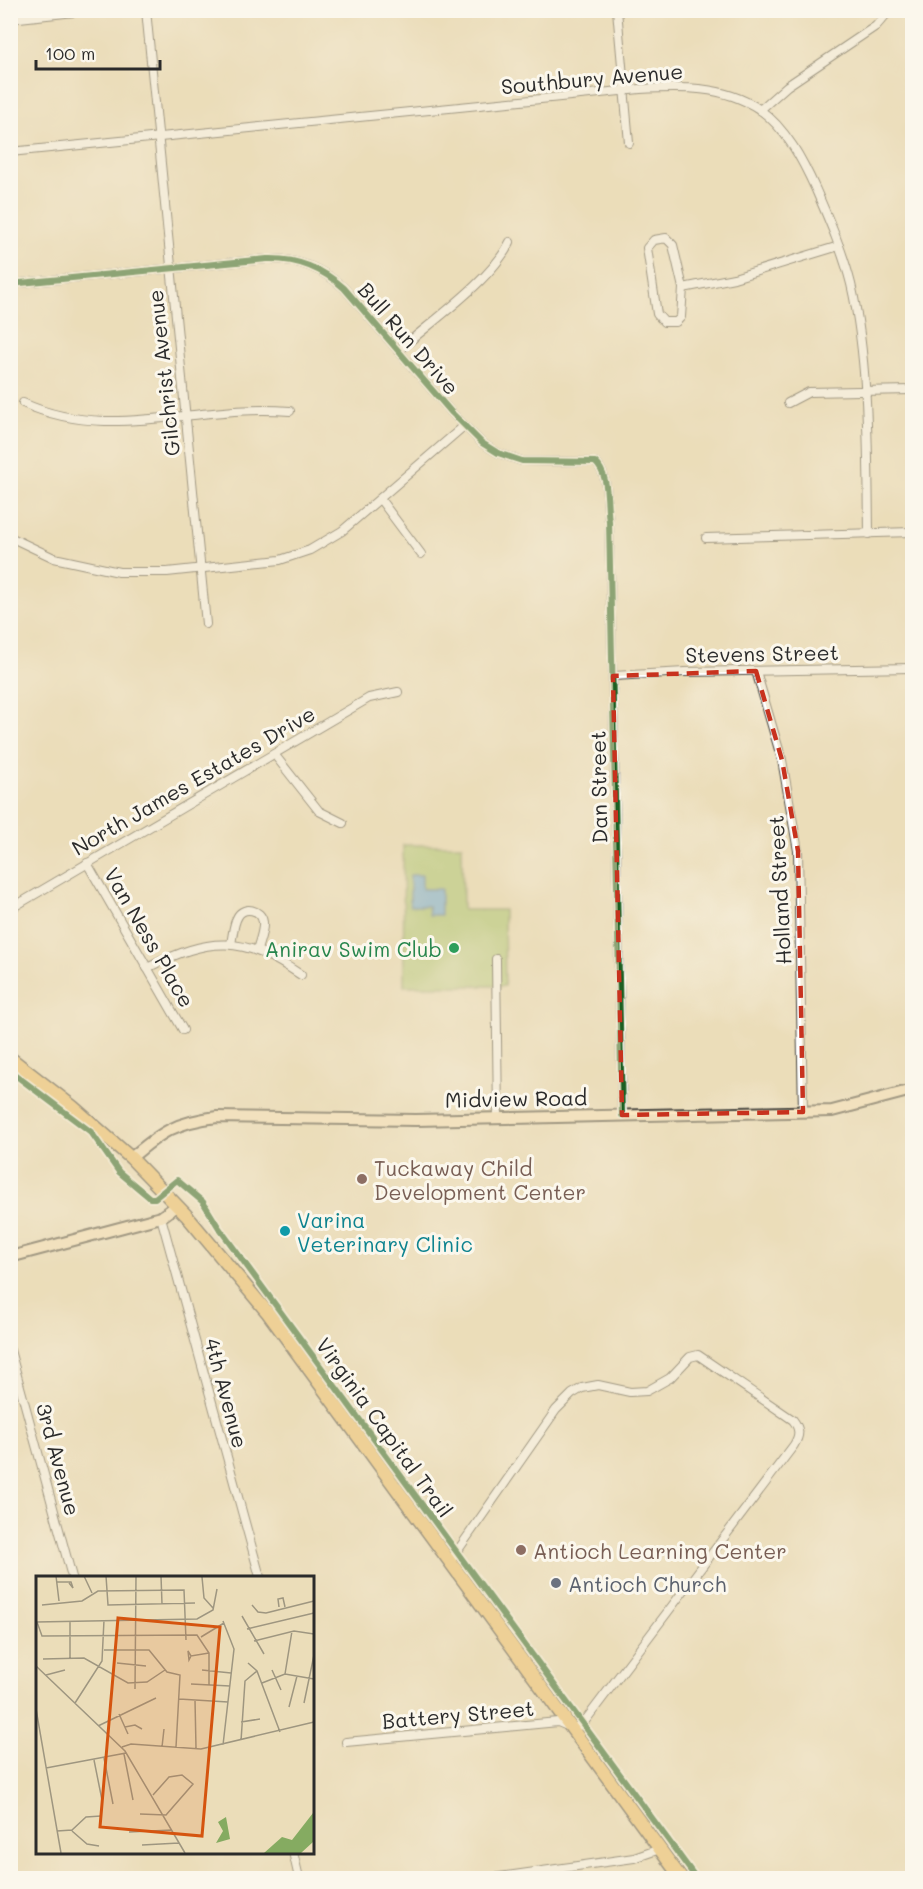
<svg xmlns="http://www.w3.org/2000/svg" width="923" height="1889" viewBox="0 0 923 1889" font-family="Mali,sans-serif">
<rect width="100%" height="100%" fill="#fbf7ec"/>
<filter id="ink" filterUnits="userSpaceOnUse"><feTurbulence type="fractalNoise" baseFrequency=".0167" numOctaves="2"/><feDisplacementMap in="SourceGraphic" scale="12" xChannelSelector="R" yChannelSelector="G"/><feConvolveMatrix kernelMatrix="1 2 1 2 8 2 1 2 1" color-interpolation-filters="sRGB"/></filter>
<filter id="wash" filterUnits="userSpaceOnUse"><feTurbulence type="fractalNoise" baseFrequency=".008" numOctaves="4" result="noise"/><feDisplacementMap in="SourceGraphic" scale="24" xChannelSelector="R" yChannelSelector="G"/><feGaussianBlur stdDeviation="1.35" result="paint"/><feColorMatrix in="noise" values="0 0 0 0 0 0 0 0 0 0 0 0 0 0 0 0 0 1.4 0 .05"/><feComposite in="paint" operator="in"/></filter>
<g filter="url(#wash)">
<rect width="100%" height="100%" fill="#ebddb9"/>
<polygon fill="#a7c66e" stroke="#69784c" stroke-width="1.5" points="403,845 462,845 463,910 504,910 505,986 404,986"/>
<polygon fill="#69aadd" stroke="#4a6a84" stroke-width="1.5" points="410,875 422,875 422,889 441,889 441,915 429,915 428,906 410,906"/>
</g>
<g filter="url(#ink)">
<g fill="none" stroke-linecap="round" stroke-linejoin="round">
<g stroke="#484640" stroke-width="10">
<g id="street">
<polyline points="146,10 206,624"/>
<polyline points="617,10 629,143"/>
<polyline points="10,19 93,10"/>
<polyline points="760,110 787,86 876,26 890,10"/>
<path d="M10,152L640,89C681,87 723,85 759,109C786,128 803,161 816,190C829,220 843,252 851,284C869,361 868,455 869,534"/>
<path d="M10,284L267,259C297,258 322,268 344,288L452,413L482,443L498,453L522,461L595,462C610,475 606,503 609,521L622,1115"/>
<polyline points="683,288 681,317 676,322 664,322 657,314 647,248 654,240 666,238 673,245 683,288 734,278 839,246"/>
<path d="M398,351C431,322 492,280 510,242"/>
<path d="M23,403C110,443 199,403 290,411"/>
<polyline points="788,403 809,392 912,390"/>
<polyline points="380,499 421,554"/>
<polyline points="10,537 54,558 119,572 167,572 280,560 310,550 342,531 464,426"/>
<polyline points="706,538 912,532"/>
<polyline points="756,671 782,760 798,851 803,1112"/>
<polyline points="613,676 685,672 912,668"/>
<polyline points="274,754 319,811 343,823"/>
<polyline points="87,863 183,1030"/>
<polyline points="10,909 369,698 398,692"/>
<path d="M231,944C233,935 233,924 238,916C244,906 261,909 263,922C264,931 259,942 257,950"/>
<polyline points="496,959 498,1118"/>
<path d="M147,968C211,936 242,935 301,975"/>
<polyline points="161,1217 260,1577"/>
<polyline points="10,1350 72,1577"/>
<path d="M346,1742L558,1722L572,1728L582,1725L794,1445C800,1435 800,1429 793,1420L698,1355L690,1357L670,1378L647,1391L630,1392L598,1385L582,1388L572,1394L556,1410L449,1563"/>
<polyline points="293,1852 299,1878"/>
<polyline points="492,1878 634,1858 660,1849"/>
</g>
</g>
<g stroke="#484640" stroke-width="14">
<g id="secondary">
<path d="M131,1158C161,1132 176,1122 217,1117L416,1120L832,1111L912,1090"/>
<polyline points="10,1257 161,1217 176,1206"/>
</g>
</g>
<g stroke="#484640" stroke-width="15">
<polyline id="primary" points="10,1058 73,1107 131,1158 186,1215 268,1313 681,1878"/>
</g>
<use href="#street" stroke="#fff" stroke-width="8"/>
<use href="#secondary" stroke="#fae7c3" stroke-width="10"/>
<use href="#primary" stroke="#f2c26a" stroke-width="12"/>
<g stroke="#fbf7ec" stroke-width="10">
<g id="cycleway">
<path d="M10,284L267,259C297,258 322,268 344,288L452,413L482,443L498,453L522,461L595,462C610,475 606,503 609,521L622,1115"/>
<polyline points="10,1071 91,1132 119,1172 150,1198 155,1198 177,1180 203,1202 219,1228 696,1878"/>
</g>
</g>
<use href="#cycleway" stroke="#1b5e20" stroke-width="6"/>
</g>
</g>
<path d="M0 0H923V1889H0ZM756,671L782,760L798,851L803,1112L622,1115L613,676Z" fill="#ebddb9" fill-opacity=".55" fill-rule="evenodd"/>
<path fill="none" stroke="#c8321e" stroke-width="4.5" stroke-dasharray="12 8" stroke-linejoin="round" d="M756,671L782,760L798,851L803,1112L622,1115L613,676Z"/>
<circle fill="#2e9e5b" stroke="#fbf7ec" stroke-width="2" cx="454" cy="948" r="6"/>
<g fill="#8d6e63" stroke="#fbf7ec" stroke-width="2">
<circle cx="362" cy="1179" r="6"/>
<circle cx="521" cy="1550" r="6"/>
</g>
<circle fill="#0f9aa8" stroke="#fbf7ec" stroke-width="2" cx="285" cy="1231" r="6"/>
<circle fill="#6b7280" stroke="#fbf7ec" stroke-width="2" cx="556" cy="1583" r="6"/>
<g text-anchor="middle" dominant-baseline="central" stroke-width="6" stroke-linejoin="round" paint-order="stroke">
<g font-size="21" fill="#2b2b2b" stroke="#fbf7ec">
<text transform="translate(592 78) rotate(-5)">Southbury Avenue</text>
<text transform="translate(409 338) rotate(49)">Bull Run Drive</text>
<text transform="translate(163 373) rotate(-96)">Gilchrist Avenue</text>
<text transform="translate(762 653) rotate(-1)">Stevens Street</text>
<text transform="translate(193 780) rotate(-30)">North James Estates Drive</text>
<text transform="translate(598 787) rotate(-91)">Dan Street</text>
<text transform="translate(779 890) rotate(-93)">Holland Street</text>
<text transform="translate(150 937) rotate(60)">Van Ness Place</text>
<text transform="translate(516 1098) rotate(-1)">Midview Road</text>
<text transform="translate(227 1393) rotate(75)">4th Avenue</text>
<text transform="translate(385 1427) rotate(54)">Virginia Capital Trail</text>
<text transform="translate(59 1459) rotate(75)">3rd Avenue</text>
<text transform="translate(458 1714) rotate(-5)">Battery Street</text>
</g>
<g font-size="21" fill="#27864d" stroke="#fbf7ec" text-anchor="end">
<text x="442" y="948">Anirav Swim Club</text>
</g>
<g font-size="21" fill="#785e54" stroke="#fbf7ec" text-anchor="start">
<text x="374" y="1167">Tuckaway Child<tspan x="374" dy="24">Development Center</tspan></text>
<text x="533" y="1550">Antioch Learning Center</text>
</g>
<g font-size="21" fill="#0d838f" stroke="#fbf7ec" text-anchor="start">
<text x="297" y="1219">Varina<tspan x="297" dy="24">Veterinary Clinic</tspan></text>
</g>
<g font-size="21" fill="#5b616d" stroke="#fbf7ec" text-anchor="start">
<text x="568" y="1583">Antioch Church</text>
</g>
</g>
<g transform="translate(36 1576)">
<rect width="278" height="278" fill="#ebddb9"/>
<path d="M277,237V266L265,277H228L246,261L256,264ZM190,241L194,263L180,267L187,255L182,246Z" fill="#85ab61"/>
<path fill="none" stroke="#9e9680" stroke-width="1.5" d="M20,0L23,25M48,0L56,17M70,0L72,29L159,27M125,0L126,28M166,1L168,22L177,32M21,6H35L37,12L33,7M6,29L46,25L62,15L148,14L150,64M216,29L222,36L230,37L278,25M243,31L242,23L247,22L249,31M206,40L228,78M34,45V82M187,45L198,73L187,169M211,53L278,37M165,61L188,47M218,65L258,55L278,58M68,74H113L131,96L144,99L140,171M155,80L153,84L152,75L155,80L173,77M7,83L48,82L92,107L111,106L129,94M81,87L110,90M212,87L221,95L244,156M0,90L89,175L149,277M166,94L195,97M236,94L245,114M249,98L256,55M10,99L29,94M226,107L249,98L278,103M155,108L194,110M173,109V77L161,59L6,60L1,46L161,43L177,34L181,13M99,113L100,0M143,123L192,126M159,124L160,172M39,127L66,85L68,44M268,127L278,79M253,131L261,100M0,133L25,277M83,138L92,158M205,146L224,143M62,150L120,122M89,151L99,149L106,153M205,165L209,105L221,95M86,171L95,168L165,173L278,146M126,171L128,153M88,178L97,224M68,182L77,228M58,184L66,224M10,192L90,177M104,238L130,239L157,208L146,199L133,201L117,219M21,255L36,254L50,241L65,240M36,255L51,268L63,270M93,256L136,254M106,269L143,267"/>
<path fill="#d5540f" fill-opacity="0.15" stroke="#d5540f" stroke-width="3" d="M82,42L184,51L166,260L64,251Z"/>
<rect width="278" height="278" fill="none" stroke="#2b2b2b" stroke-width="3"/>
</g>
<rect width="923" height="1889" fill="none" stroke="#fbf7ec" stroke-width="36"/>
<path d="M36 60v9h124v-9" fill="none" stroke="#2b2b2b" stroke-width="3"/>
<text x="45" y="60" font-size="18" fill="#2b2b2b" stroke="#fbf7ec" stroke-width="4.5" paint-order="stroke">100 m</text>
</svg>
